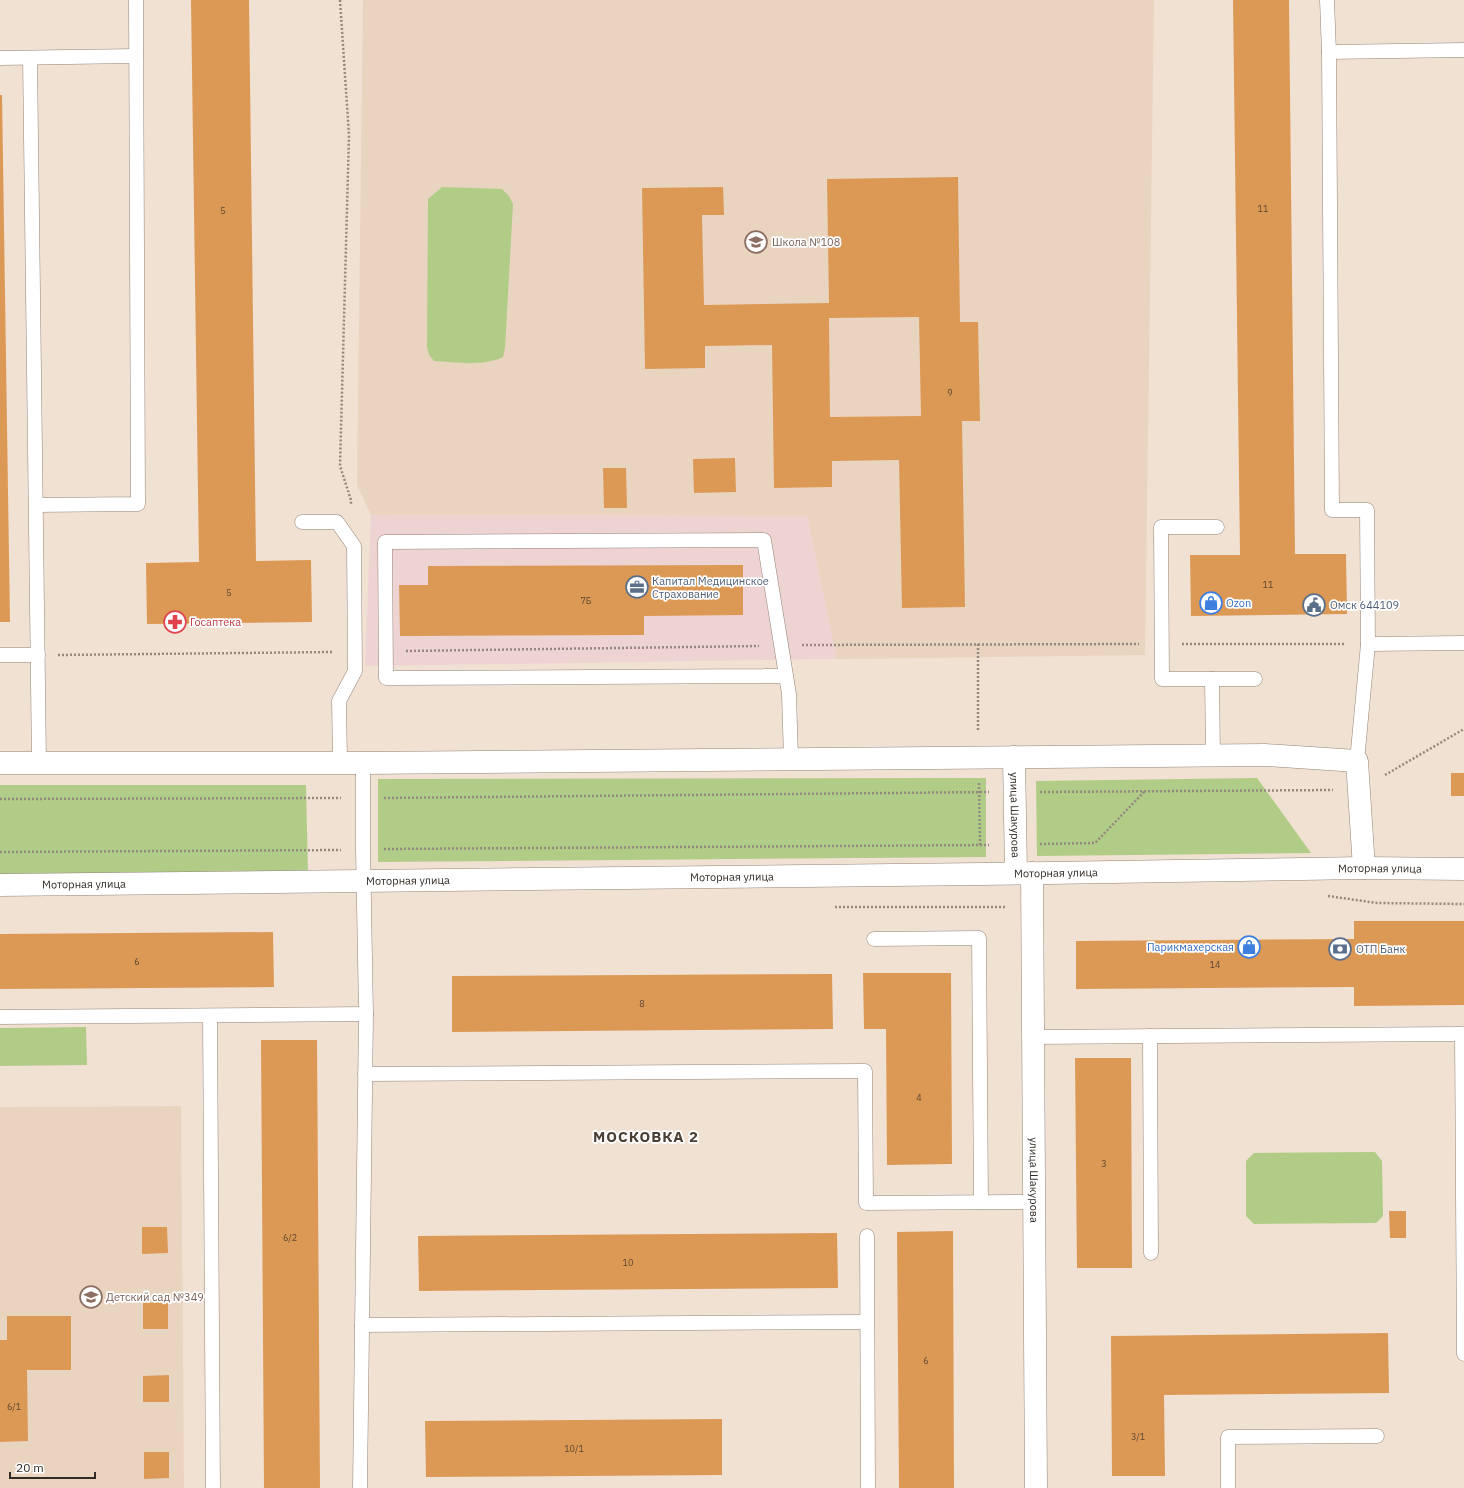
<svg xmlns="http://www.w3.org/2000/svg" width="1464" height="1488" viewBox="0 0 1464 1488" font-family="'IBM Plex Sans',sans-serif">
<rect width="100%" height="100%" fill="#f1e1d2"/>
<g fill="#e9d4c0">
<polygon points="363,0 1154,0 1145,655 837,659 807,516 371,515 357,485"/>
<polygon points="181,1106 184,1488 0,1488 0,1107"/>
</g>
<polygon fill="#eed3d3" points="371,515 807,516 837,659 365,666"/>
<g fill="#b1cc87">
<path d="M442,187L502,189L509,196L513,204L505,348L503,357C482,367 456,362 434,361L429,355L427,347L428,199Z"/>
<polygon points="986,778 986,857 378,862 378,779"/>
<polygon points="1257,778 1311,853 1037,856 1036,781"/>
<polygon points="0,785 306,785 308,875 0,877"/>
<polygon points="86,1027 87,1065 0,1066 0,1028"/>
<polygon points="1375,1152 1382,1161 1383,1216 1376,1223 1254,1224 1246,1216 1246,1161 1254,1153"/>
</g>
<g fill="#dc9955" fill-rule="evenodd">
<polygon points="191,0 249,0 256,561 311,560 312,622 147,624 146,563 199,562"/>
<polygon points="1233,0 1289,0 1295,554 1346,554 1347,614 1191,616 1190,555 1240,555"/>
<polygon points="0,95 2,95 10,622 0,622"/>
<path d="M958,177L960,322H978L980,421H962L965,607L902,608L899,460L832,461V487L774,488L772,345L705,346V368L645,369L642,188L723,187L724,215H702L704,305L829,303L827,179ZM919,317L921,416L830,417L829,318Z"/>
<polygon points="735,458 736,492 694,493 693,459"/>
<polygon points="603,468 626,468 627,508 604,508"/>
<polygon points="743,565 743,615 644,616 644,635 400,636 399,585 428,585 428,566"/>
<rect x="1451" y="773" width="13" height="23"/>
<polygon points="1354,921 1464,921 1464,1005 1354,1006 1354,987 1076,989 1076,941 1354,939"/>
<polygon points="273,932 274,987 0,989 0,934"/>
<polygon points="863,973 951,973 952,1164 887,1165 886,1029 864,1029"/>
<polygon points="832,974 833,1029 452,1032 452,976"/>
<polygon points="261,1040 317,1040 320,1488 264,1488"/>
<polygon points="1075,1058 1131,1058 1132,1268 1077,1268"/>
<polygon points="1389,1211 1406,1211 1406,1238 1390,1238"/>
<polygon points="142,1227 167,1227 168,1253 142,1254"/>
<polygon points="953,1231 954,1488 899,1488 897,1232"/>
<polygon points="837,1233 838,1288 419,1291 418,1236"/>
<polygon points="168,1302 168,1329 143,1329 143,1303"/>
<polygon points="7,1316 71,1316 71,1370 27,1370 28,1441 0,1442 0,1340 7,1340"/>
<polygon points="1388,1333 1389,1393 1164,1395 1165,1476 1112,1476 1111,1336"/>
<polygon points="169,1375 169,1402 143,1402 143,1376"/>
<polygon points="722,1419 722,1475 426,1477 425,1421"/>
<polygon points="144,1452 169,1452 169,1478 144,1479"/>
</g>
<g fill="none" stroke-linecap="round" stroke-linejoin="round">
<g stroke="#938477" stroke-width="15">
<g id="lane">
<polyline points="1327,0 1329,52 1332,510 1367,510 1368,644 1357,761"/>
<polyline points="1329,52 1464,50"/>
<polyline points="0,58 136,56"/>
<polyline points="30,58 39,763"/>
<polyline points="36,505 138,504 136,0"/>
<polyline points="302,522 337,522 354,546 355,671 339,701 340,763"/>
<polyline points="1217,527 1161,527 1162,679 1255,679"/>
<polyline points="1368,644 1464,643"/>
<polyline points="0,655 38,655"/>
<polyline points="786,676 386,678 385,542 764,540 789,694 791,759"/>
<polyline points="1212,679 1213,755"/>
<polyline points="874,939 979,938 981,1202"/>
<polyline points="210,1016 213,1488"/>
<polyline points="0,1017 366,1014"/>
<polyline points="1150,1036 1151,1253"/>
<polyline points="1033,1037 1462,1034 1464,1354"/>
<polyline points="365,1074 865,1071 866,1203 1034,1202"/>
<polyline points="867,1236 868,1488"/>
<polyline points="362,1325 867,1322"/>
<polyline points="360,1488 366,1014 363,849 363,763"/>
<polyline points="1228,1488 1228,1437 1377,1436"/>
</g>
</g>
<g stroke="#938477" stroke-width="23">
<g id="street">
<path id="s1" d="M1014,757L1016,873"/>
<polyline points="0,763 363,763 1265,755 1357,761 1364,868"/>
<path id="s2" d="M1032,873L1036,1488"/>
<path id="s3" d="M0,885L981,874L1364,868L1464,869"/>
</g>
</g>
<g stroke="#94897f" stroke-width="2.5" stroke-dasharray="2 2" stroke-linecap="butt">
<polyline points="340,0 349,135 340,466 351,500 351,505"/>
<polyline points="978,644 978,732"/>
<polyline points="1182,644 1345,644"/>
<polyline points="802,645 1139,644"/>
<polyline points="406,651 759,646"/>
<polyline points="58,655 333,652"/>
<polyline points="1385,775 1464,729"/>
<polyline points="979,783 980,846"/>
<polyline points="1040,792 1333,790"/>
<polyline points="384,798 989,792"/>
<polyline points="0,799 341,798"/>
<polyline points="1040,844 1095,843 1145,791"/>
<polyline points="384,849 989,845"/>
<polyline points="0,852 341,850"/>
<polyline points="1328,896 1377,903 1464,904"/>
<polyline points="835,907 1007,907"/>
</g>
<use href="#lane" stroke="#fff" stroke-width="14"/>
<use href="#street" stroke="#fff" stroke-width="22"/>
</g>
<defs>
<g id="school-ring" transform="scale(1.15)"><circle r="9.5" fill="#fff" stroke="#8d6e63" stroke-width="1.5"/><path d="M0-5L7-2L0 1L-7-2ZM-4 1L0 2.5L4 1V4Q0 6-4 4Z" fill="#8d6e63"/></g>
<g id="office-ring" transform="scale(1.15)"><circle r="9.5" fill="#fff" stroke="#5c6f8a" stroke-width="1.5"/><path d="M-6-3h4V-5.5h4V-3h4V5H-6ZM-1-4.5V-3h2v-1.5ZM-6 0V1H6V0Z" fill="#5c6f8a"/></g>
<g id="shop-ring" transform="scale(1.15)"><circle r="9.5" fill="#fff" stroke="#3f7fe0" stroke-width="1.5"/><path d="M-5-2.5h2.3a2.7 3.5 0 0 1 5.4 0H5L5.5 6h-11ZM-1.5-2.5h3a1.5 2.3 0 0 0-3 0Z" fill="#3f7fe0"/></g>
<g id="civic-ring" transform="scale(1.15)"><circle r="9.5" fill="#fff" stroke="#5c6f8a" stroke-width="1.5"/><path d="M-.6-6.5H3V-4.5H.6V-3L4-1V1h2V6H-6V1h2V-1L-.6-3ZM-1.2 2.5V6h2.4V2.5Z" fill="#5c6f8a"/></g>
<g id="pharmacy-ring" transform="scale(1.15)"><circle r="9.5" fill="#fff" stroke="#e0444e" stroke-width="1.5"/><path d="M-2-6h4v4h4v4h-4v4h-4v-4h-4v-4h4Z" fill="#e0444e"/></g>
<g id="bank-ring" transform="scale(1.15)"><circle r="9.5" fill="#fff" stroke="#5c6f8a" stroke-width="1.5"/><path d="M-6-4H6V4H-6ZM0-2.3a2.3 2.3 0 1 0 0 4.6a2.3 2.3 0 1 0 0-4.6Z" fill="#5c6f8a"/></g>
</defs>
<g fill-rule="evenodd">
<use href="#school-ring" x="756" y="242"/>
<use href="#office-ring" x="637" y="587"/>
<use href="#shop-ring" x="1211" y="603"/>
<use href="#civic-ring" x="1314" y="605"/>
<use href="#pharmacy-ring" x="175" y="622"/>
<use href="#shop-ring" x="1249" y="947"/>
<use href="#bank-ring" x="1340" y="949"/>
<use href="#school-ring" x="91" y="1297"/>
</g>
<g text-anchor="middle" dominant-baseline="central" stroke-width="3.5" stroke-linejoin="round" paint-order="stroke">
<g font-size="9" fill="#5c4632">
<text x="1263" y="208">11</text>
<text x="223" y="210">5</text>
<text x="950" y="392">9</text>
<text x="1268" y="584">11</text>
<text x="229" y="592">5</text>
<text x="586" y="600">7Б</text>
<text x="137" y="961">6</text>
<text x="1215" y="964">14</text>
<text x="642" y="1003">8</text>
<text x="919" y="1097">4</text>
<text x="1104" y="1163">3</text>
<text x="290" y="1237">6/2</text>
<text x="628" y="1262">10</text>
<text x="926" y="1360">6</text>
<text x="14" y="1406">6/1</text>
<text x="1138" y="1436">3/1</text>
<text x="574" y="1448">10/1</text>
</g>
<g font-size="11" fill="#785e54" stroke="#fff" text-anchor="start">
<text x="772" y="242">Школа №108</text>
<text x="106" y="1297">Детский сад №349</text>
</g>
<g font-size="11" fill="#4e5e75" stroke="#fff" text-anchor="start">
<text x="652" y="581">Капитал Медицинское<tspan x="652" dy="13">Страхование</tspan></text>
<text x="1330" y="605">Омск 644109</text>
<text x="1356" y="949">ОТП Банк</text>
</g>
<g font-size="11" fill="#366cbe" stroke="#fff" text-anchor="start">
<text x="1226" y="603">Ozon</text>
<text x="1234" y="947" text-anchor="end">Парикмахерская</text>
</g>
<g font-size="11" fill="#be3a42" stroke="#fff" text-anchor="start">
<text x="190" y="622">Госаптека</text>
</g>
<g font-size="11" fill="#312b26" stroke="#fff">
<text stroke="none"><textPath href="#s1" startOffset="58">улица Шакурова</textPath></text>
<text stroke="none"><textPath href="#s3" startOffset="1380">Моторная улица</textPath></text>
<text stroke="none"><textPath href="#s3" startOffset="1056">Моторная улица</textPath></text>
<text stroke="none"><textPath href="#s3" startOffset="732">Моторная улица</textPath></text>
<text stroke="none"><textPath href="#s3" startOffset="408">Моторная улица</textPath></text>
<text stroke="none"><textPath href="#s3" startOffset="84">Моторная улица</textPath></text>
<text stroke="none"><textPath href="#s2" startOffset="307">улица Шакурова</textPath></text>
</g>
<g font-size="15" font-weight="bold" letter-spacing="1" fill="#4b3e33" stroke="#fff">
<text x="646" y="1136">МОСКОВКА 2</text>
</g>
</g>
<path d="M10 1472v6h85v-6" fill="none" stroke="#312b26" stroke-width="2"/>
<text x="16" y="1472" font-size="12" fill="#312b26" stroke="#ffffff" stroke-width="3" paint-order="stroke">20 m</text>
</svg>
